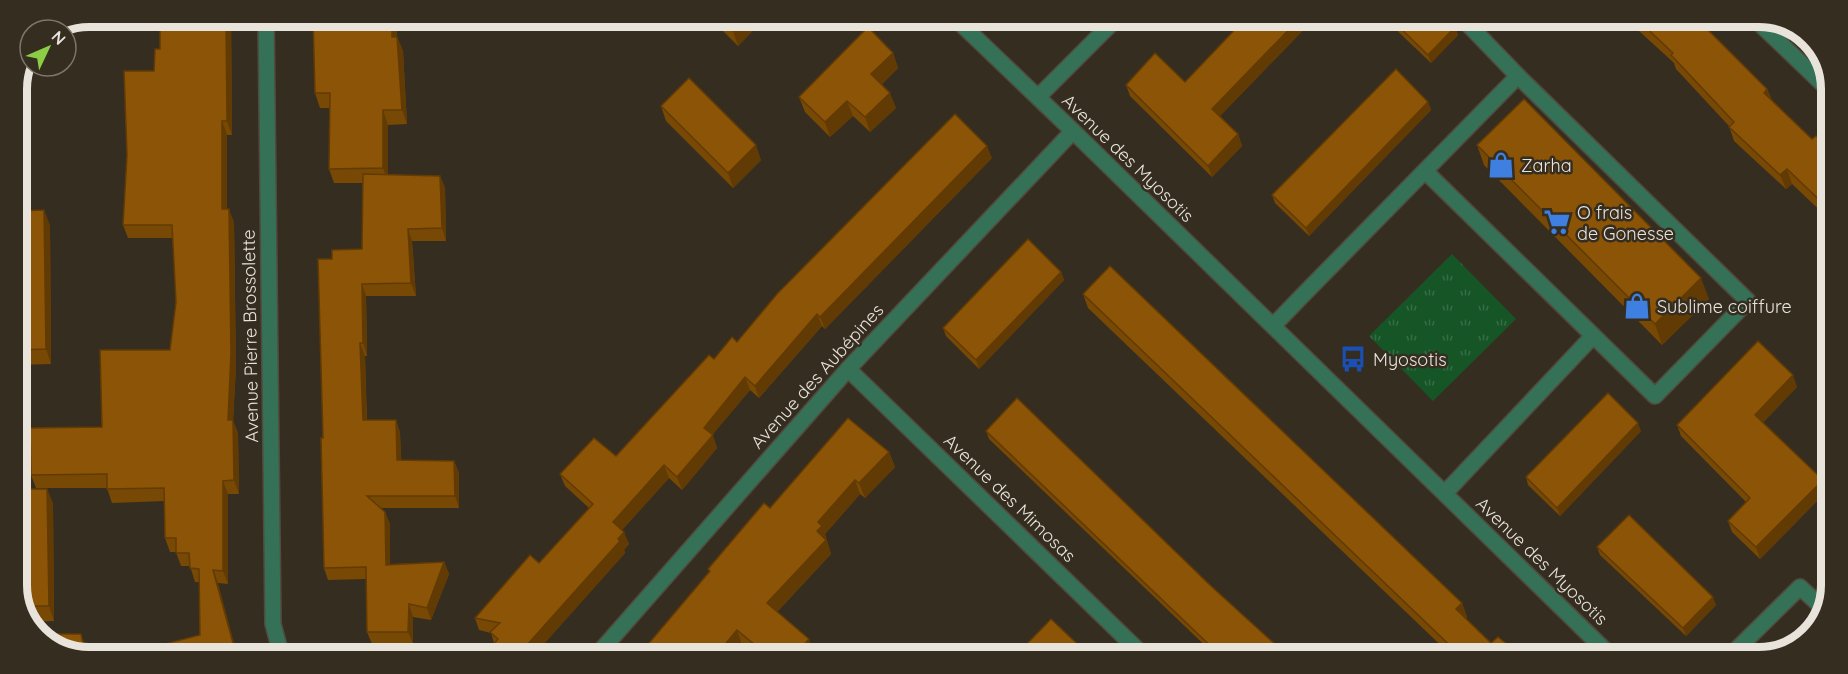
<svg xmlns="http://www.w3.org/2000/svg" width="1848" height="674" viewBox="0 0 1848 674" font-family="Quicksand,sans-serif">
<defs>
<pattern id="grass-tufts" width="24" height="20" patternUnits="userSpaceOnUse" patternTransform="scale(1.5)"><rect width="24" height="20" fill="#155526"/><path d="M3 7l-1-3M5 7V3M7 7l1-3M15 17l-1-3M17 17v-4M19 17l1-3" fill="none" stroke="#376d45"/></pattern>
</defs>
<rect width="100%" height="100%" fill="#352d20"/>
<polygon fill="url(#grass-tufts)" points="1452,254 1516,319 1433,401 1369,336"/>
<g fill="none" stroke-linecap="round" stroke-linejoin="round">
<g stroke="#524a3e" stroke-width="18">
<polyline id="lane" points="1038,97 1116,19"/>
</g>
<g stroke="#524a3e" stroke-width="18">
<g id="street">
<polyline points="266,17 273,624 281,654"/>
<polyline points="956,19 1073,131 1612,657"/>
<polyline points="1464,20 1518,76"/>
<polyline points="1756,20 1831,92"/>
<polyline points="1273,326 1300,298 1518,76 1748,301 1655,396 1425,171"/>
<polyline points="848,369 1144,656"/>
<polyline points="1445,493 1593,336"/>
<polyline points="597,655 848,369 1073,131"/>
<polyline points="1729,657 1800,587 1826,611"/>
</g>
</g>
<use href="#lane" stroke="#347157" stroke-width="15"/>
<use href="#street" stroke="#347157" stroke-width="15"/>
</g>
<g fill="#784805">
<polygon points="231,17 232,135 227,135 227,209 234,222 236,367 233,421 238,433 239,494 228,494 228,584 218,583 200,635 199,582 195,582 190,566 181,566 176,552 170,552 165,538 165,501 112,503 107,488 36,488 31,475 102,427 170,350 176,302 173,238 128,238 123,225 154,71 160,49"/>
<polygon points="313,17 397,17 397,37 403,51 407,124 388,125 388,175 440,176 445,188 446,241 412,241 416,296 366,296 367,356 365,356 367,420 396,420 400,433 401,460 454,461 459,473 459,508 381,508 385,512 390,524 390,564 444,562 449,574 431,620 413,617 413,644 372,644 367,632 367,579 328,580 324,568 323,438 332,259 362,249 363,183 334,183 329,169 329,108 320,108 315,93"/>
<polygon points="711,18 765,18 738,46 712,20"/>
<polygon points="1314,19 1220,116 1238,134 1242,146 1212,177 1130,96 1126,85 1185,82"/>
<polygon points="1386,20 1448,20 1455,27 1458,35 1431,63"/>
<polygon points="1627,20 1695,20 1767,89 1772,100 1812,139 1831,150 1830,220 1792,184 1786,189 1734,141 1729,126 1676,69 1674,63"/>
<polygon points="893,53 898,68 882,84 896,108 870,132 853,116 830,137 805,112 799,97"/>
<polygon points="1428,102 1431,110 1309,236 1275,203 1272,195"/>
<polygon points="661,106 761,160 733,188 666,121"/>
<polygon points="1477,145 1709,299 1662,345 1484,165"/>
<polygon points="992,158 825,329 822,326 759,398 750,390 712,435 717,448 682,490 669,478 622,530 629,544 624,550 625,553 534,655 484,655 494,643 491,633 479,630 475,618 539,563 589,508 565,486 560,474 616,456 714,359"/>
<polygon points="17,211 50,225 51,364 17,365"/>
<polygon points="1061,272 1064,280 979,369 946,336 943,328"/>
<polygon points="1083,294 1462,603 1467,617 1466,619 1491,643 1520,657 1453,657 1088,308"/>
<polygon points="1797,387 1763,422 1827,491 1760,559 1732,532 1728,521 1746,502 1681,436 1677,425"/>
<polygon points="986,431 1211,586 1288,656 1216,656 989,439"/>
<polygon points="1641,431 1560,516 1528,485 1526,477"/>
<polygon points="889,452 895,467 865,498 860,494 825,534 831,554 777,612 814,653 812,655 755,655 742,645 655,637 709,572 708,569 770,508"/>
<polygon points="47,489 53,504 54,621 29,622 17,590"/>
<polygon points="1597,547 1716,605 1686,636 1600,555"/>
<polygon points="1025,646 1090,656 1029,656"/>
</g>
<g fill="#623b04">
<polygon points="226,17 231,17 232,135 227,121"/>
<polygon points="392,17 397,17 397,51 392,37"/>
<polygon points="745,18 765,18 738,46 733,31"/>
<polygon points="1299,19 1314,19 1216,120 1212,109"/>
<polygon points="1455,27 1458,35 1431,63 1428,55"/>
<polygon points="397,37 403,51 407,124 402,110"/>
<polygon points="893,53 898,68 877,89 871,74"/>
<polygon points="1767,89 1773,103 1764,93"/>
<polygon points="890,93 896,108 870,132 865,117"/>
<polygon points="847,101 853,116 830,137 825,122"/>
<polygon points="1428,102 1431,110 1309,236 1306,228"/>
<polygon points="383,110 388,125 388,183 383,168"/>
<polygon points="222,121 227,135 227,222 222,209"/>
<polygon points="1238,134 1242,146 1212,177 1208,166"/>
<polygon points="756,145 761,160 733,188 728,173"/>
<polygon points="987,146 992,158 825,329 820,317"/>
<polygon points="1787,169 1792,184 1786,189 1780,175"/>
<polygon points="440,176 445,188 446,241 442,228"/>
<polygon points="229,209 234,222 236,367 233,421 238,433 239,494 234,480 228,420"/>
<polygon points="44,210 50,225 51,364 46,349"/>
<polygon points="408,229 412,241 416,296 411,283"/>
<polygon points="1061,272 1064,280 979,369 976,360"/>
<polygon points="1701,278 1709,299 1662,345 1655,324"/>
<polygon points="362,284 366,296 367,356 363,343"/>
<polygon points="817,314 822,326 759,398 755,386"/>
<polygon points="360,343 365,356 367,433 363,420"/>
<polygon points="1793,375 1797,387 1760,426 1755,415"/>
<polygon points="745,377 750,390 708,440 704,428"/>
<polygon points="396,420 400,433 402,472 397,460"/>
<polygon points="1638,423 1641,431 1560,516 1557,508"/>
<polygon points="713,435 717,448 682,490 677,477"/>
<polygon points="889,452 895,467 865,498 859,483"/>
<polygon points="454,461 459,473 459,508 455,496"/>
<polygon points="664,465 669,478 618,534 613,522"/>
<polygon points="855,480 860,494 825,534 831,554 772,617 767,603 818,522"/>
<polygon points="1823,480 1827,491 1760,559 1756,547"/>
<polygon points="223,481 228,494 228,584 223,571"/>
<polygon points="47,489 53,504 54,621 49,606"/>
<polygon points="385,512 390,524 390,577 386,565"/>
<polygon points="624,532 629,544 624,550 625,553 534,655 518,655"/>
<polygon points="444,562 449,574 431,620 427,608"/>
<polygon points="213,570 218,583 237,654 236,654"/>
<polygon points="1713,597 1716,605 1686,636 1683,628"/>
<polygon points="1462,603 1467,617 1461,623 1456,609"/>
<polygon points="409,604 413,617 413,644 408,632"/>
<polygon points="737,630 742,645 733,655 716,655"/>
<polygon points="81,634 84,642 87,654 85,654"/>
<polygon points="809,639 814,653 812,655 795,655"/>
</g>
<g fill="#8c5406" stroke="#623b04" stroke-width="1.5">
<polygon points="160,17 226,17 227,121 222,121 222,209 229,209 231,353 228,420 233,420 234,480 223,481 223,571 213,570 236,654 159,654 157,646 200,635 199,569 190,568 189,553 176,553 176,538 165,538 164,488 107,489 107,474 31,475 30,428 102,427 100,350 170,350 176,302 172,225 123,225 127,155 124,71 154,71 155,49 160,49"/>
<polygon points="313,17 392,17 392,37 397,37 402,110 383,110 383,168 329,169 330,93 315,93"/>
<polygon points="720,18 745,18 733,31"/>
<polygon points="1245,19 1299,19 1212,109 1238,134 1208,166 1126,85 1155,53 1185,82"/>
<polygon points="1392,20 1448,20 1455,27 1428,55"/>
<polygon points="1638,20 1695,20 1700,25 1702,24 1767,89 1764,93 1791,119 1812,139 1816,136 1831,150 1830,210 1787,169 1780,175 1729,127 1734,122 1671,55 1673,53"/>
<polygon points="868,27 893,53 871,74 890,93 865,117 847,101 825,122 799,97"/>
<polygon points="1396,69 1428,102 1306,228 1272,195"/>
<polygon points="689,78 756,145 728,173 661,106"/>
<polygon points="1524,99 1701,278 1655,324 1477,145"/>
<polygon points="955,114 987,146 820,317 817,314 755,386 745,377 704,428 713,435 677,477 664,465 613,522 624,532 618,539 620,541 518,655 484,655 498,639 490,632 500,623 475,618 530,555 539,563 593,504 560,474 594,438 616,456 709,355 714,359 732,337 737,342 777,294"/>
<polygon points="363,174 440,176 442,228 408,229 411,283 362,284 363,343 360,343 363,420 396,420 397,460 454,461 455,496 367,496 385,512 386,565 444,562 427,608 409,604 408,632 367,632 366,567 324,568 321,438 323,438 318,259 332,259 332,250 362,249"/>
<polygon points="44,210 46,349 17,350 17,211"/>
<polygon points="1028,239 1061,272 976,360 943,328"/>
<polygon points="1110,266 1462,603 1456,609 1491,643 1498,637 1513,649 1520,657 1462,657 1083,294"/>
<polygon points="1758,341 1793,375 1755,415 1823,480 1756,547 1728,521 1750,498 1677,425"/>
<polygon points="1608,393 1638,423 1557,508 1526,477"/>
<polygon points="1017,398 1211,586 1288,656 1221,656 986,431"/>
<polygon points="848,418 889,452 859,483 855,480 818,522 822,526 817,531 826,540 767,603 809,639 795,655 767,655 737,630 716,655 639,655 710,571 708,569 764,503 770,508"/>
<polygon points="17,489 47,489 49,606 23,606 17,590"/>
<polygon points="1629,515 1713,597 1683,628 1597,547"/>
<polygon points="1051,619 1090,656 1036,656 1025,646"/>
<polygon points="50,634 81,634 85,654 65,654 53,644"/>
<polygon points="356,648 363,654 335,654"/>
</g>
<defs>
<g id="shop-bare" transform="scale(2.07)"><path d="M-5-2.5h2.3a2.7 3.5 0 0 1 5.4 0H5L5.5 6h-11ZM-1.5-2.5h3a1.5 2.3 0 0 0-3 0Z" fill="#3f7fe0" stroke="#352d20" stroke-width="2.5" paint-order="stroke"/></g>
<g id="supermarket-bare" transform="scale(2.07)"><path d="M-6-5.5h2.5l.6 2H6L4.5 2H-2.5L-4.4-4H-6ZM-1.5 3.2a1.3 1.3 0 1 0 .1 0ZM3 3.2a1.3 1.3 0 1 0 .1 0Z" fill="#3f7fe0" stroke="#352d20" stroke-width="2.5" paint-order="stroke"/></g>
<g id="bus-bare" transform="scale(2.07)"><path d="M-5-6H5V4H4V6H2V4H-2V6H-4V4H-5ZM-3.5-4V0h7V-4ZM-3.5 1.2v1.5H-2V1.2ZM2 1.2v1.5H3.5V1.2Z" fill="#1a4fb4" stroke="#352d20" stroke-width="2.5" paint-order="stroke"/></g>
</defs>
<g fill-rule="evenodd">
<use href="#shop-bare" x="1501" y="165"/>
<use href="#supermarket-bare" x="1557" y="222"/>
<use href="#shop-bare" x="1637" y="306"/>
<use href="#bus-bare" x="1353" y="359"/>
</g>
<g text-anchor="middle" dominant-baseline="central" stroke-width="5" stroke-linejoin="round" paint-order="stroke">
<g font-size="18" fill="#e8e3db" stroke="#352d20">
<text transform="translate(1128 158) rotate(44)">Avenue des Myosotis</text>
<text transform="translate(250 336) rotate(-91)">Avenue Pierre Brossolette</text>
<text transform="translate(817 376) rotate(-48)">Avenue des Aubépines</text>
<text transform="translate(1010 498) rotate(44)">Avenue des Mimosas</text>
<text transform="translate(1542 561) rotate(44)">Avenue des Myosotis</text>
</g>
<g font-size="18" fill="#e8e3db" stroke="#352d20" text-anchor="start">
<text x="1521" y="165">Zarha</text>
<text x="1577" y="212">O frais<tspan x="1577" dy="21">de Gonesse</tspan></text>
<text x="1657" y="306">Sublime coiffure</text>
<text x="1373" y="359">Myosotis</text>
</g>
</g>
<path d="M0 0H1848V674H0ZM89 27H1759A62 62 0 0 1 1821 89V585A62 62 0 0 1 1759 647H89A62 62 0 0 1 27 585V89A62 62 0 0 1 89 27Z" fill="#352d20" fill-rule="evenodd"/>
<path fill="none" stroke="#e8e3db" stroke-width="8" d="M89 27H1759A62 62 0 0 1 1821 89V585A62 62 0 0 1 1759 647H89A62 62 0 0 1 27 585V89A62 62 0 0 1 89 27Z"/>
<g transform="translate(48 48) rotate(46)"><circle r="28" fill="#352d20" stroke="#7d766b" stroke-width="1.5"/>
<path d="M0-4.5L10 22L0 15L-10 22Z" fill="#8bce46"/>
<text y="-9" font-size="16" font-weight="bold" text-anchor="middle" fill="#e8e3db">N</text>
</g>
</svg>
